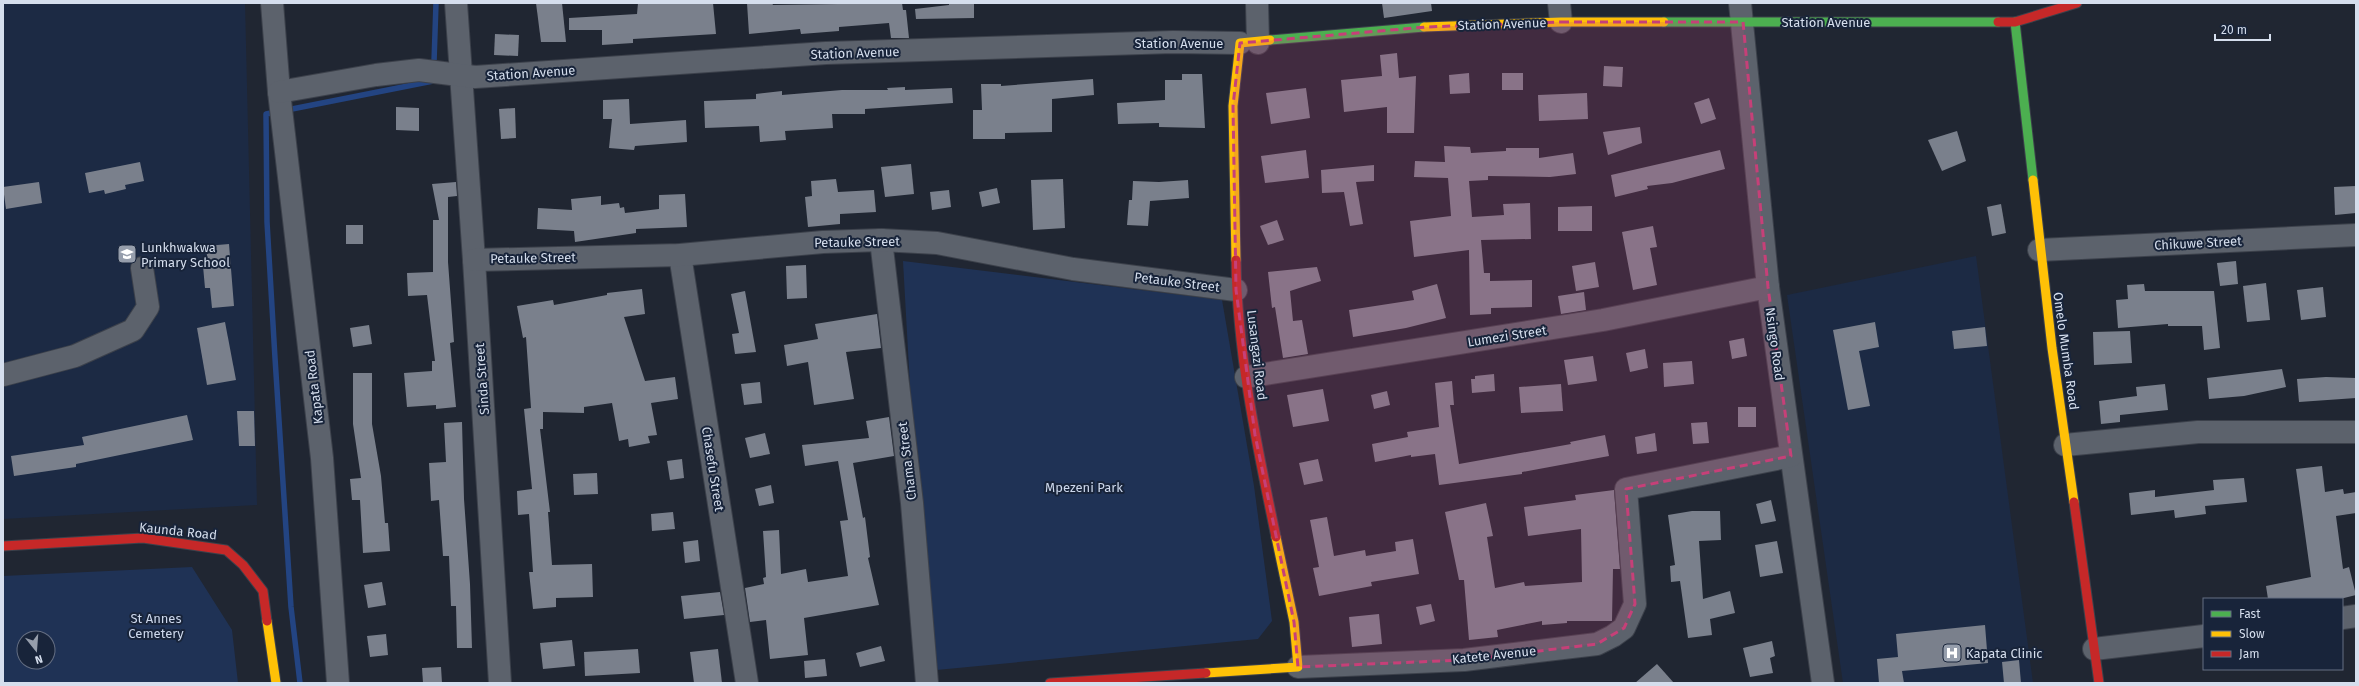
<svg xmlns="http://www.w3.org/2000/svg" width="2359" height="686" viewBox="0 0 2359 686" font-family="'Fira Sans',sans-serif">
<rect width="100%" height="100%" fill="#202632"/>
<g fill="#1c2a44">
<polygon points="3,3 245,3 257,505 3,519"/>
<polygon points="1976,256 2033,683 1843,683 1787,295"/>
</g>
<g fill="#1f3255" fill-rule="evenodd">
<polygon points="903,261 1222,300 1254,486 1272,621 1258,639 926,671"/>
<path d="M192,567L232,630L238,683H3V576ZM24,638H48V662H24Z"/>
</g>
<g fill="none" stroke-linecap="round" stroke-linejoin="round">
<g stroke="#234482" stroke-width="5.5">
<polyline points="434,62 436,3"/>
<polyline points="292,109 433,81"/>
<polyline points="271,113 266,114 267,222 275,358 291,607 300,683"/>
</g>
</g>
<g fill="#7a808c">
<polygon points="536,3 562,3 566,42 541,42"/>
<polygon points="638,3 713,3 716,34 633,39 633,43 602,45 602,30 569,30 569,18 637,14"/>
<polygon points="747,3 772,3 773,5 902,3 903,10 906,10 909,38 891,38 889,23 839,27 839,31 801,34 800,29 749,34"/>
<polygon points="949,3 974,3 974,18 916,19 915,9 949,5"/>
<polygon points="1382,3 1431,3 1432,11 1384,18"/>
<polygon points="495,34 519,35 518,56 494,55"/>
<polygon points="1397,53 1399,78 1416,76 1414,133 1387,133 1387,107 1344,112 1341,80 1382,76 1380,55"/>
<polygon points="1604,66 1623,67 1622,87 1603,86"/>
<polygon points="1469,73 1470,93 1450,94 1449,75"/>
<rect x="1502" y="73" width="21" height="17"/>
<polygon points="1182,74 1202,74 1205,128 1159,127 1159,123 1118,124 1117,103 1165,100 1165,80 1182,80"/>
<polygon points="1093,79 1094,95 1052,99 1052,132 1005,133 1005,139 973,139 973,110 982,110 981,84 1001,84 1001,86"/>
<polygon points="905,87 905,90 952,88 953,103 865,109 865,114 832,114 833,128 785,131 786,140 760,142 759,126 705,128 704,101 756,99 756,94 782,91 782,95 842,90 888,90 887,88"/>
<polygon points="1306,88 1310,118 1271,124 1266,93"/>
<polygon points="1587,93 1588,119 1539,121 1538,95"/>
<polygon points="1709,98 1716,119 1701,124 1694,103"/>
<polygon points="629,99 630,124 686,120 687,142 635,146 634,150 609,148 612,119 603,119 603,100"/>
<polygon points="396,107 419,108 419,131 396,130"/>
<polygon points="515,108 516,138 501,139 499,109"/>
<polygon points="1640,127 1642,143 1608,155 1603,132"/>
<polygon points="1957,131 1966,161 1942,171 1928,140"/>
<polygon points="1444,146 1470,147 1471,153 1506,151 1506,148 1539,148 1539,158 1573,153 1576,174 1550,177 1488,176 1488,180 1469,181 1472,217 1504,215 1503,204 1530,203 1531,239 1481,240 1484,273 1490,273 1490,281 1532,280 1532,307 1491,308 1491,314 1470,315 1469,250 1414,257 1410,221 1451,216 1448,178 1414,177 1415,161 1445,162"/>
<polygon points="1306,150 1309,178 1265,183 1261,156"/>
<polygon points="1720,150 1725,169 1672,183 1647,186 1648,189 1615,197 1611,175"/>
<polygon points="140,162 144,181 125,185 126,189 105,194 104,190 89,193 85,173"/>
<polygon points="911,164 914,194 885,197 881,167"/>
<polygon points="1374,165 1374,181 1356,182 1363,224 1350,226 1344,192 1322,193 1321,170"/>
<polygon points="836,179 838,192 874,190 876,212 840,214 840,224 808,227 805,197 812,196 811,181"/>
<polygon points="1063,179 1065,228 1033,230 1031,180"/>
<polygon points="1188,180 1189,198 1150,201 1148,226 1127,225 1129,200 1132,200 1133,181 1159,182"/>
<polygon points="39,182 42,203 6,209 3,187"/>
<polygon points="456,182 457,196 448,197 448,262 454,342 450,343 456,407 436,409 436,405 407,407 404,373 432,371 432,361 435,361 427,295 408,296 407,273 433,272 433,220 439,220 432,184"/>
<polygon points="2356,186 2356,213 2335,215 2334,187"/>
<polygon points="997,188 1000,203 982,207 979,192"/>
<polygon points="949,190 951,207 932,210 930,192"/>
<polygon points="685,194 687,227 636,229 636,233 575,242 574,231 537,229 538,208 572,210 571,199 601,196 601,205 619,203 620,208 624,207 625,213 659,209 659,195"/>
<polygon points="2001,204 2006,233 1992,236 1987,207"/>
<polygon points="1592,206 1592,231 1558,231 1558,207"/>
<polygon points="1277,220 1284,240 1268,245 1260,226"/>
<rect x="346" y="225" width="17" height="19"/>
<polygon points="1653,226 1657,247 1650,248 1657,285 1633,290 1622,232"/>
<polygon points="229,244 234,306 212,308 210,288 205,288 203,266 208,266 206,246"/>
<polygon points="2236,261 2238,284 2220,286 2217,263"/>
<polygon points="1595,262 1599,287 1576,291 1572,266"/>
<polygon points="806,265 807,298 787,299 786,266"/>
<polygon points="1317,267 1321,281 1290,291 1293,321 1302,320 1308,354 1283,358 1275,307 1272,308 1268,272"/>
<polygon points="2266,283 2270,320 2247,322 2243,286"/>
<polygon points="1437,284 1446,318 1406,328 1353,337 1349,310 1414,300 1412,291"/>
<polygon points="2144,284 2145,291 2214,291 2220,348 2204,350 2202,326 2168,326 2168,324 2118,328 2116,300 2128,299 2127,285"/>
<polygon points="2323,287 2326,317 2301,320 2297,290"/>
<polygon points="642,289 645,314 624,317 645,381 675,377 678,399 651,403 657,435 648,436 650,443 629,447 628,439 619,441 612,403 584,407 584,413 543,412 543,429 540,429 550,512 548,512 552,565 592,564 593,597 556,598 556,607 533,609 529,572 533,572 529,514 518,515 517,491 532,489 524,409 531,408 526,337 523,338 517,306 553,300 554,305 607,295 607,293"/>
<polygon points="745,291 756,352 735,354 732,334 739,333 731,294"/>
<polygon points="1584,292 1586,310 1561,314 1558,296"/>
<polygon points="877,314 881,348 846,352 854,399 814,405 808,362 787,366 784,345 818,339 815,324"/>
<polygon points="225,322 236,380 207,385 197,328"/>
<polygon points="1875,322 1879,347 1859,351 1870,406 1848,410 1833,330"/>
<polygon points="369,325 372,344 353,347 350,328"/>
<polygon points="1985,327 1987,346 1954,349 1952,331"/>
<polygon points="2130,331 2132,363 2094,365 2093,332"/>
<polygon points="1744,338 1747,356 1732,359 1729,341"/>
<polygon points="1645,349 1648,368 1630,372 1626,353"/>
<polygon points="1593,356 1597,381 1568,385 1564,360"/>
<polygon points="1692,361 1694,384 1664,387 1663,363"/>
<polygon points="2282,369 2286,387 2244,396 2209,399 2207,378"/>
<polygon points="353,373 372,373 372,424 381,476 385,523 388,523 390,551 363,553 360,500 352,500 350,479 361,478 353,424"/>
<polygon points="1494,374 1495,391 1472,393 1471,379 1475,379 1475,376"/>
<polygon points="2326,377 2356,378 2356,398 2299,402 2297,379"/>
<polygon points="1452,381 1454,405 1450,405 1459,464 1571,444 1570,442 1605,435 1609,456 1522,472 1522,474 1439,485 1435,454 1411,457 1411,455 1375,462 1372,444 1408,437 1407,432 1439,427 1435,383"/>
<polygon points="760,382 762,403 744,405 741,384"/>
<polygon points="1561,384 1563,411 1521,413 1519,387"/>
<polygon points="2165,384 2168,410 2120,415 2120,422 2101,424 2099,401 2137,396 2136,387"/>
<polygon points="1323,389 1329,421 1293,427 1287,395"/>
<polygon points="1387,391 1390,405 1374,409 1371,395"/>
<rect x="1738" y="407" width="18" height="20"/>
<polygon points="237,411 254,411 255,446 239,446"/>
<polygon points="187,415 193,440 76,464 76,467 14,476 11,456 84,445 82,437"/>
<polygon points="889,417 894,456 853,463 863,518 865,517 870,557 868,558 879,605 804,618 808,655 770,659 766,620 750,622 745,588 764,584 763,578 766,577 763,531 779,530 781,574 806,569 808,582 848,576 840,521 848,520 838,461 805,466 802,445 869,438 866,421"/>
<polygon points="462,422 464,499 470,584 472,648 457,648 456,606 451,606 449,556 443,556 439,500 431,501 429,463 446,462 444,423"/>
<polygon points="1707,422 1709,443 1693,444 1691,423"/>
<polygon points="765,433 770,454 750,458 745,438"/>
<polygon points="1655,433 1657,451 1637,454 1635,437"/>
<polygon points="682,459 684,478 670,480 667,461"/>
<polygon points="1318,459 1323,481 1304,485 1299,463"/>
<polygon points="2322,466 2325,492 2343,489 2344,494 2356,492 2356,513 2336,516 2343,569 2349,567 2356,595 2340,599 2268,599 2266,586 2311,577 2296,469"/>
<polygon points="597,473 598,494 574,495 573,474"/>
<polygon points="2244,478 2247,502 2205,506 2206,514 2175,518 2174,510 2131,515 2129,493 2155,490 2155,497 2214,490 2213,480"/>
<polygon points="771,485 774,503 759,506 755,489"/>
<polygon points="1614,490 1620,569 1613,569 1612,621 1567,621 1567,623 1542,625 1542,621 1497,630 1498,637 1469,640 1464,580 1459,580 1445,512 1486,503 1493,536 1487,537 1495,588 1524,582 1525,586 1582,582 1581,529 1528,536 1524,507 1576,500 1575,495"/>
<polygon points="1771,500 1776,521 1761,524 1756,504"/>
<polygon points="1692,511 1720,511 1721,540 1699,541 1703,599 1730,591 1735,613 1710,619 1712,635 1688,638 1680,581 1671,582 1670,566 1675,565 1668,515"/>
<polygon points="673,512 675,529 652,531 651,514"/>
<polygon points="1327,517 1334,556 1365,550 1366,556 1396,551 1395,542 1413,539 1419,574 1371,582 1372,586 1319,596 1313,568 1319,567 1310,520"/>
<polygon points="698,540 700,561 685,563 683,542"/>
<polygon points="1777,541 1783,573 1760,577 1755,545"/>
<polygon points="382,582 386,605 368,608 364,585"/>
<polygon points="720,592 724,615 684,619 681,596"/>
<polygon points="1431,604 1435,621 1420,625 1416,607"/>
<polygon points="1379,614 1382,644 1352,647 1349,617"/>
<polygon points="1985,625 1988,663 1902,671 1904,683 1879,683 1877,659 1898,657 1896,634"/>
<polygon points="386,634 388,655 370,657 367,636"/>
<polygon points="572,640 575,666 543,669 540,643"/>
<polygon points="1772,641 1775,656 1770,658 1773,673 1750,677 1743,648"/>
<polygon points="881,646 885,661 860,667 856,653"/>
<polygon points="638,649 640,673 585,676 584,652"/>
<polygon points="718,649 722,683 694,683 690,652"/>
<polygon points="825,659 827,676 805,678 804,661"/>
<polygon points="2019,660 2021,683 2004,683 2002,662"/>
<polygon points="1657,664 1674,683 1635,683"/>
<polygon points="441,667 442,683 423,683 422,668"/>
</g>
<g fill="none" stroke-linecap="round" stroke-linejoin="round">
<g stroke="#3c414b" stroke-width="24">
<g id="street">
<polyline points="272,3 279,92 322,458 338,683"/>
<polyline points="456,3 474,260 500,683"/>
<polyline points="1257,3 1258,43"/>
<polyline points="1559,3 1561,22"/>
<polyline points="1740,3 1768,287 1823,683"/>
<polyline points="279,92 376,75 419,70 475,77 826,53 1173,42 1240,43"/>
<polyline points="881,240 912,503 927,683"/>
<polyline points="2039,250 2356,235"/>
<polyline points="680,255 747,683"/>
<polyline points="474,260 680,255 823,242 881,240 937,243 1073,269 1236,290"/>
<polyline points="3,375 75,356 133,330 148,307 142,268"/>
<polyline points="1246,377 1603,320 1768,287"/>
<polyline points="2065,445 2198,432 2356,432"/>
<polyline points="2342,618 2356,616"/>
<polyline points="2094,649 2204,636"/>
<polyline points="1298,667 1464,660 1597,644 1613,636 1624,628 1635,604 1626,489 1791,456"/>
</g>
</g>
<g stroke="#3c414b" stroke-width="11">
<g id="fast">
<polyline points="1664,22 1998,22"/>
<polyline points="2015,22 2033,180"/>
<polyline points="1270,40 1424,27"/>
</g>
</g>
<g stroke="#3c414b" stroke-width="11">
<g id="slow">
<polyline points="1424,27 1561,22 1664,22"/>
<polyline points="2033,180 2052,348 2074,502"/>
<polyline points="1236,260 1233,106 1240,43 1270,40"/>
<polyline points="267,621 276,683"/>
<polyline points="1206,673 1298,667 1294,622 1276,537"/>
</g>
</g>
<g stroke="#3c414b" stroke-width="11">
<g id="jam">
<polyline points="1998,22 2015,22 2077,3"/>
<path d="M1236,260C1237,354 1257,446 1276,537"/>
<polyline points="2074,502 2099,683"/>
<polyline points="3,546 143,538 226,550 243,565 263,591 267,621"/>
<polyline points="1050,683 1206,673"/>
</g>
</g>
<use href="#street" stroke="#5c626c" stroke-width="22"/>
<use href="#fast" stroke="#4caf50" stroke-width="9"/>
<use href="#slow" stroke="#ffc107" stroke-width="9"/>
<use href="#jam" stroke="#c62828" stroke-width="9"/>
</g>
<path fill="#c64078" fill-opacity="0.2" stroke="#c64078" stroke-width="3" stroke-dasharray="8 5" stroke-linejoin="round" d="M1561,22H1743L1768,287L1791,456L1626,489L1635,604L1624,628L1597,644L1464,660L1298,667L1294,622L1255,435L1236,290L1233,106L1240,43L1426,27Z"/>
<defs>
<g id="school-square" transform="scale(1)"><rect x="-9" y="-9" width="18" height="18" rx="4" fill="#969eac" stroke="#18243a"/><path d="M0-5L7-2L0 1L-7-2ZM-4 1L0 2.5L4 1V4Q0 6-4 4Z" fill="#fff"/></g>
<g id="hospital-square" transform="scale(1)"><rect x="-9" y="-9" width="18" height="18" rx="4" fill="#969eac" stroke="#18243a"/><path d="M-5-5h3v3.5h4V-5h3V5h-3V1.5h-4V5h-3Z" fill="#fff"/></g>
</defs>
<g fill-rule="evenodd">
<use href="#school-square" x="127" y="254"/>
<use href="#hospital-square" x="1952" y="653"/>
</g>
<g text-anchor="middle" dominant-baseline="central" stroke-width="4" stroke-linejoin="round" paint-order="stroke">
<g font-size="13" fill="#d5deed" stroke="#18243a">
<text x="1826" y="22">Station Avenue</text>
<text transform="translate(1502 24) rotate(-2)">Station Avenue</text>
<text x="1179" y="43">Station Avenue</text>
<text transform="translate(855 53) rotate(-2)">Station Avenue</text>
<text transform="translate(531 73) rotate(-4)">Station Avenue</text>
<text transform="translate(857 242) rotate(-1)">Petauke Street</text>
<text transform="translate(2198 243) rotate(-3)">Chikuwe Street</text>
<text transform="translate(533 258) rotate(-1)">Petauke Street</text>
<text transform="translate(1177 282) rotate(7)">Petauke Street</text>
<text transform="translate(1507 336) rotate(-9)">Lumezi Street</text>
<text transform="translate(1775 344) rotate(82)">Nsingo Road</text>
<text transform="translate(2066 351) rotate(82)">Omelo Mumba Road</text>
<text transform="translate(1257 355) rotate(83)">Lusangazi Road</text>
<text transform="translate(482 379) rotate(-94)">Sinda Street</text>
<text transform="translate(314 387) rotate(-97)">Kapata Road</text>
<text transform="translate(907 461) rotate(-97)">Chama Street</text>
<text transform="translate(713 469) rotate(81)">Chasefu Street</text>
<text transform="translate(178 531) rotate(6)">Kaunda Road</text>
<text transform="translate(1494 655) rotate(-6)">Katete Avenue</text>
</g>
<g font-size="13" fill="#d5deed" stroke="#18243a" text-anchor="start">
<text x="141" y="247">Lunkhwakwa<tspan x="141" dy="15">Primary School</tspan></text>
<text x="1966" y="653">Kapata Clinic</text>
</g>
<g font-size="13" fill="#cdd8ec" stroke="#18243a">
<text x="1084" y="487">Mpezeni Park</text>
<text x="156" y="618">St Annes<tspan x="156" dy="15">Cemetery</tspan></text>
</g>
</g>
<rect width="2359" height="686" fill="none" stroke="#d5deed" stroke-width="8"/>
<rect x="2203" y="598" width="140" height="72" fill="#18243a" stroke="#646e82"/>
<rect x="2211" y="611" width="20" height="6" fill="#4caf50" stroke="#646e82"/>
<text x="2239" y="618" font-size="12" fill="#d5deed">Fast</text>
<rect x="2211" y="631" width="20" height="6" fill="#ffc107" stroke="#646e82"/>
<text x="2239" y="638" font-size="12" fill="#d5deed">Slow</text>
<rect x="2211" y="651" width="20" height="6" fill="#c62828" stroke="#646e82"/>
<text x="2239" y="658" font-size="12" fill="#d5deed">Jam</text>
<g transform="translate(36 650) rotate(163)"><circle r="19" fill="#18243a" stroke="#646e82"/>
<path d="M0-3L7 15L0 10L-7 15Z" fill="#969eac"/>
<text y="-6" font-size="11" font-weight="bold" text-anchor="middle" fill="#d5deed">N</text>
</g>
<path d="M2215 34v6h55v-6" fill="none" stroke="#d5deed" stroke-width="2"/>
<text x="2221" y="34" font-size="12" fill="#d5deed" stroke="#18243a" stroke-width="3" paint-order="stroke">20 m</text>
</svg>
